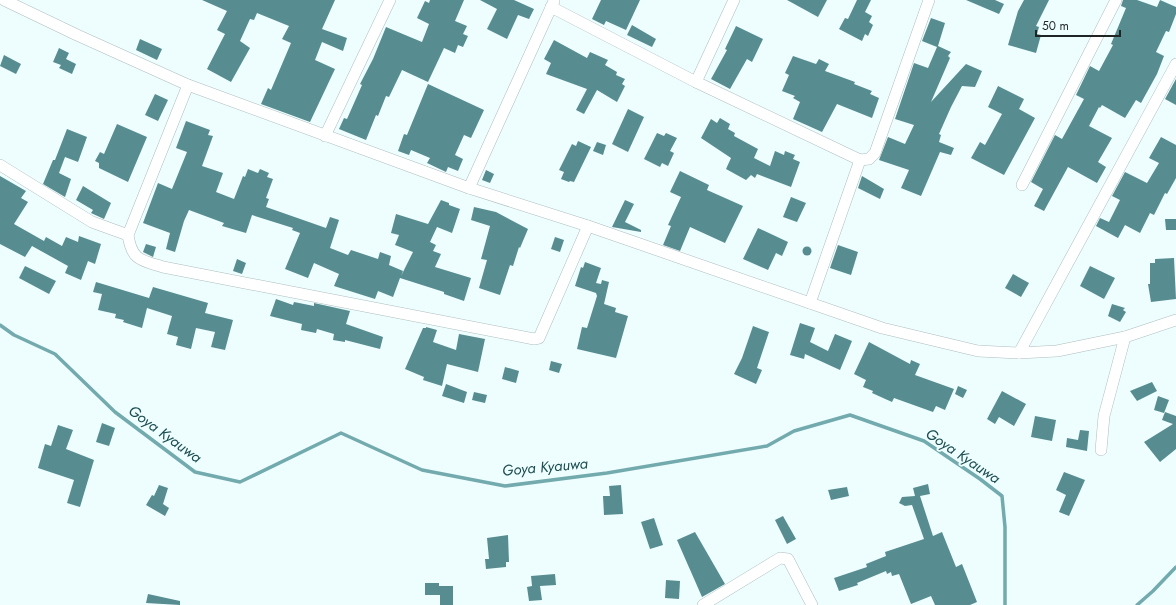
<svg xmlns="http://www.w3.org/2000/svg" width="1176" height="605" viewBox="0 0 1176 605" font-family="Jost,sans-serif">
<rect width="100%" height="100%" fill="#eefeff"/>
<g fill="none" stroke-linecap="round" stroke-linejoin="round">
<g stroke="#73aaad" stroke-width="3.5">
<polyline points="0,325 14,335 55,354 115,412 195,472 240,482 341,433 422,470 505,486 607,473 767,446 794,431 850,415 924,441 980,479 1002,496 1005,527 1005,605"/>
<polyline points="1137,605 1153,591 1176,567"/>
</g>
</g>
<g fill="#578d90">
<polygon points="202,0 335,0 322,29 347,38 343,51 322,42 315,60 335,69 310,122 261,104 268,88 271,90 291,43 282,39 289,26 257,13 254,20 250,19 240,41 250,48 231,82 207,69 225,34 217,30 227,11"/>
<polygon points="430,0 464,0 455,21 467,26 463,34 468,36 463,47 458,45 455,53 444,48 428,82 402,70 389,97 386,96 378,116 376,115 366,140 339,129 344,118 347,119 362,85 360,84 373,59 386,27 422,42 429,24 417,18 425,1 429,3"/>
<polygon points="480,0 514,0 534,9 529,19 518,15 507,39 487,29 497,9"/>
<polygon points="601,0 640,0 626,30 606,21 604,25 592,19"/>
<polygon points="787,0 827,0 818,17"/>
<polygon points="857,0 871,0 865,12 872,16 869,22 873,25 868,36 865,34 862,41 839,29 845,18 848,19"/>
<polygon points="966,0 995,0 1004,4 999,14"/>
<polygon points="1024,0 1049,0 1036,26 1039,27 1037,34 1041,35 1036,53 1008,45 1018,11"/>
<polygon points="1123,0 1137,0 1157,7 1160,0 1176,7 1176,14 1169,32 1166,31 1156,52 1164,56 1157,74 1141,103 1136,100 1125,118 1102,105 1100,108 1099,107 1089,126 1112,138 1098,162 1106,167 1097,183 1068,167 1044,211 1034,206 1043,189 1031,182 1055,135 1062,139 1084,99 1076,95 1090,66 1099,71 1113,45 1111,44 1126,8 1121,6"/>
<polygon points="931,18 945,23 938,46 951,52 948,56 950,58 931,102 966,64 982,71 975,87 962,86 951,107 939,134 941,135 939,142 954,148 951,155 940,152 921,196 901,188 909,170 879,160 888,137 905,144 914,125 895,119 914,63 928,68 937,47 922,41"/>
<polygon points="632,25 656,39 652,47 627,35"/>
<polygon points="736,26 763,39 752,62 747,59 730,89 711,79 727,50 725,49"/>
<polygon points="140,39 162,49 157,60 136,50"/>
<polygon points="554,40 587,58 590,52 608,60 605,65 617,72 616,75 625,79 622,84 625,86 617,102 597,90 584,114 576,110 587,89 546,74 551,63 544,59"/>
<polygon points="59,48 69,53 66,59 76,64 72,74 59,68 61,65 53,62"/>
<polygon points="4,55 21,64 16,74 0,66"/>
<polygon points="793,56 816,64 819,59 829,64 825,71 855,82 854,84 872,91 870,94 879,98 872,118 837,104 822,132 793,119 800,102 793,98 795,96 782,91 789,75 785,73"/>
<polygon points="1176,79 1176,105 1165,99"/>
<polygon points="428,84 484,110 471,138 464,135 455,155 463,159 458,171 448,167 446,172 427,163 430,158 411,150 409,155 398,151 404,134 407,135"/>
<polygon points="998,86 1024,99 1019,109 1035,118 1004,175 971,158 980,142 985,145 1002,114 988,107"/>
<polygon points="155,94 168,100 158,121 145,115"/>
<polygon points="628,109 644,117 628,152 612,144"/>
<polygon points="720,118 730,124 728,129 735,133 734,136 758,149 754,158 770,166 775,151 784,155 785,151 795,155 793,159 800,162 791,187 757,174 755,178 751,175 746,180 726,169 731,158 701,138 711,119 717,123"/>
<polygon points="186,121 210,130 208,135 213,136 202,166 223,173 216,192 234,199 243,176 245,177 248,169 258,173 260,169 269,173 267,177 273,179 266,198 269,199 266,207 326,228 330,217 339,220 330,248 348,255 351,250 378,259 380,252 391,256 389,265 403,271 401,276 413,252 395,245 399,235 391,233 396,214 428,224 441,200 449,203 449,205 460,209 452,233 437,227 430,242 436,245 433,251 441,254 435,267 471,278 464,301 444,294 444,292 400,278 393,297 378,291 375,299 334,286 339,274 314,263 308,278 285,269 300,233 292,230 293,228 252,215 246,233 222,226 224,223 189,210 184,221 175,252 166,249 170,233 143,223 158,183 172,189 187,152 176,148"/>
<polygon points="117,124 147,137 128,182 99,168 99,163 95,161 100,152 104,154"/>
<polygon points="67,129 87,137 78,162 65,157 59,173 71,179 65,197 43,184 53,160 55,160"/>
<polygon points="657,133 664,136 666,133 677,138 670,151 674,153 668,166 662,163 660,167 644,159"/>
<polygon points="1161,137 1176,145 1176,178 1167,194 1165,193 1154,215 1150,213 1140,233 1125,225 1118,238 1096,226 1100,218 1109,222 1120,200 1112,196 1125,172 1147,183 1159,163 1149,158"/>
<polygon points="578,141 591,147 574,182 570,181 569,182 561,179 564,172 559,170 572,144 576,146"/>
<polygon points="597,142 606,145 603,155 593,151"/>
<polygon points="486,170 494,174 490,183 482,180"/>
<polygon points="680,171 709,185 707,190 743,206 725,243 690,227 680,251 663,245 671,226 668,225 681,197 670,192"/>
<polygon points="0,176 26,191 21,198 28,202 14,224 44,241 46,237 62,246 66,237 78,242 79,236 101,244 95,264 88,261 81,280 65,273 68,266 32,246 25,257 0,244"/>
<polygon points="862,176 884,189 880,199 858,188"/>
<polygon points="83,186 111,203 104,219 91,213 93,210 76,200"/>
<polygon points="791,197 806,203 797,222 783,217"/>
<polygon points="625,200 634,204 625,222 641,230 641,232 612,227"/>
<polygon points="474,207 496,212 528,229 520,248 519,247 513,266 510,265 500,295 479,288 487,260 481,259 490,226 471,220"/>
<polygon points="1165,219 1176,219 1176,230 1166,230"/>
<polygon points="758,228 788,242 782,256 776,253 768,270 743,259"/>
<polygon points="555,237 564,240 560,252 551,249"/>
<polygon points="146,244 156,247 153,257 143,252"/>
<polygon points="838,245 858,252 851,275 830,268"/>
<circle cx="807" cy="251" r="4.5"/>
<polygon points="1174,258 1176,299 1151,302 1148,284 1150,284 1150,263 1155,263 1155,259"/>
<polygon points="237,259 246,263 242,274 233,271"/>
<polygon points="585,262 601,268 596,283 601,284 602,280 609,282 604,304 616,308 615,312 628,316 616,358 577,349 582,327 587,328 597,296 596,293 575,286 581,267 583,268"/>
<polygon points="25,266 56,281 49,294 19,278"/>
<polygon points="1090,266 1115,278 1104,299 1080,286"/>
<polygon points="1013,274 1029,283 1021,297 1005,288"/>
<polygon points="96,282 149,298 153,287 208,303 205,313 233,320 225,350 211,347 215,332 196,328 191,349 176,345 178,337 167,334 172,316 147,308 142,328 123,322 124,320 115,318 116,314 98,310 102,294 93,292"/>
<polygon points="276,299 293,305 294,302 314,306 314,303 350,311 346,324 383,337 380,349 345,340 345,342 333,340 334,334 317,329 316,333 301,330 302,324 270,316"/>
<polygon points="1112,304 1125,308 1123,310 1126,312 1120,322 1108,316"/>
<polygon points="800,323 815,328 810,342 828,351 835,334 852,341 840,370 805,354 804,359 790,355"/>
<polygon points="753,326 769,332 757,368 762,370 756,384 734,374 742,358"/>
<polygon points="426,327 437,330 433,342 456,350 459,334 485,339 478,372 447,364 442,386 423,380 424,377 405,369 423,328 426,328"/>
<polygon points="869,342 910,364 911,360 920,364 915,375 954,389 945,410 936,406 933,412 894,398 892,402 872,393 873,391 863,387 866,380 854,374"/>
<polygon points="551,361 562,364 559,373 549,370"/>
<polygon points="505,367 519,371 516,383 502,379"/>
<polygon points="1152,382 1157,391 1137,401 1130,391"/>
<polygon points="446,384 467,392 464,403 442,396"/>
<polygon points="958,386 967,390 963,398 955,394"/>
<polygon points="1002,391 1026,404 1014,426 999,417 995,424 987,419"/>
<polygon points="474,392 487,395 485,403 472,400"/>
<polygon points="1158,396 1169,400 1164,413 1154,410"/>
<polygon points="1165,412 1176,416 1176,449 1160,462 1144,442 1173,424 1162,420"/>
<polygon points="1035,416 1056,420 1052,441 1031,437"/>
<polygon points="102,423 115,428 109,446 96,442"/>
<polygon points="58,425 73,430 66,449 94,460 80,507 67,503 74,480 38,468 45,444 51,446"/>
<polygon points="1080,430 1089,431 1087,451 1066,447 1067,438 1078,440"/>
<polygon points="1064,472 1085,480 1069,516 1059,512 1066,495 1056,490"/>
<polygon points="928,484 930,494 920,496 933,536 942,532 956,567 962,564 977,602 970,605 935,605 931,596 911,604 899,574 892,576 891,572 887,574 886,571 857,583 858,585 839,591 834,578 867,567 866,564 886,556 885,552 924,539 912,505 905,506 899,503 902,497 915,496 913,488"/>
<polygon points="159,485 168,488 163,504 169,508 165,516 146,505 152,495 154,496"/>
<polygon points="621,485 623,514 604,515 603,496 610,496 609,486"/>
<polygon points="847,487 849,496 831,500 828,490"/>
<polygon points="783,516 796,539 787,544 775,520"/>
<polygon points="654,518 663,545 650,549 641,522"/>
<polygon points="695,532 725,584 702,597 677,540"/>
<polygon points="508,535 509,562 506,562 506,567 486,569 485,559 489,559 487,538"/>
<polygon points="555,574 556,585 540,586 542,600 529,601 527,587 532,586 531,576"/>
<polygon points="666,580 680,581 679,599 665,598"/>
<polygon points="425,583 439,583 439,586 453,586 453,605 440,605 440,595 425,595"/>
<polygon points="148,594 180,601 180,605 146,603"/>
</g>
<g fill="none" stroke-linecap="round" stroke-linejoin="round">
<g stroke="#aebdbe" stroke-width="12">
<g id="minor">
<polyline points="4,0 77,35 188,85 469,188 588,226 882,328 978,351 1019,353 1057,351 1125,337 1176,320"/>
<polyline points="551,7 696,82 860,160 869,159 875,153 929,0"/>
<polyline points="696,82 734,0"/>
<path d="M188,85L128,235C132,261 141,260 163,267L534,339L539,338L588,226"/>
<polyline points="325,136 390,0"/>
<polyline points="0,165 92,222 128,235"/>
<polyline points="1022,185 1116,0"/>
<polyline points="469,188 554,1"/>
<polyline points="810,303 860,160"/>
<polyline points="1019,353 1176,64"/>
<polyline points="1101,450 1104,416 1125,337"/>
<polyline points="703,605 780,558 788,559 812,605"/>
</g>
</g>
<use href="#minor" stroke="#fff" stroke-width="11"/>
</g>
<g text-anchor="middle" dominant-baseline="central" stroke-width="3.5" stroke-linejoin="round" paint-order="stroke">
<g font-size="15" font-style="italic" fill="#1c4d50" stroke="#eefeff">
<text transform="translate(165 434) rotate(36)">Goya Kyauwa</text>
<text transform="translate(963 456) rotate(34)">Goya Kyauwa</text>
<text transform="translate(545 467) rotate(-5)">Goya Kyauwa</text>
</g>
</g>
<path d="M1036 30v6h84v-6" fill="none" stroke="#1f2525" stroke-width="2"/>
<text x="1042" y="30" font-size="12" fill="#1f2525" stroke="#eefeff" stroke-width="3" paint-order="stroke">50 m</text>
</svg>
